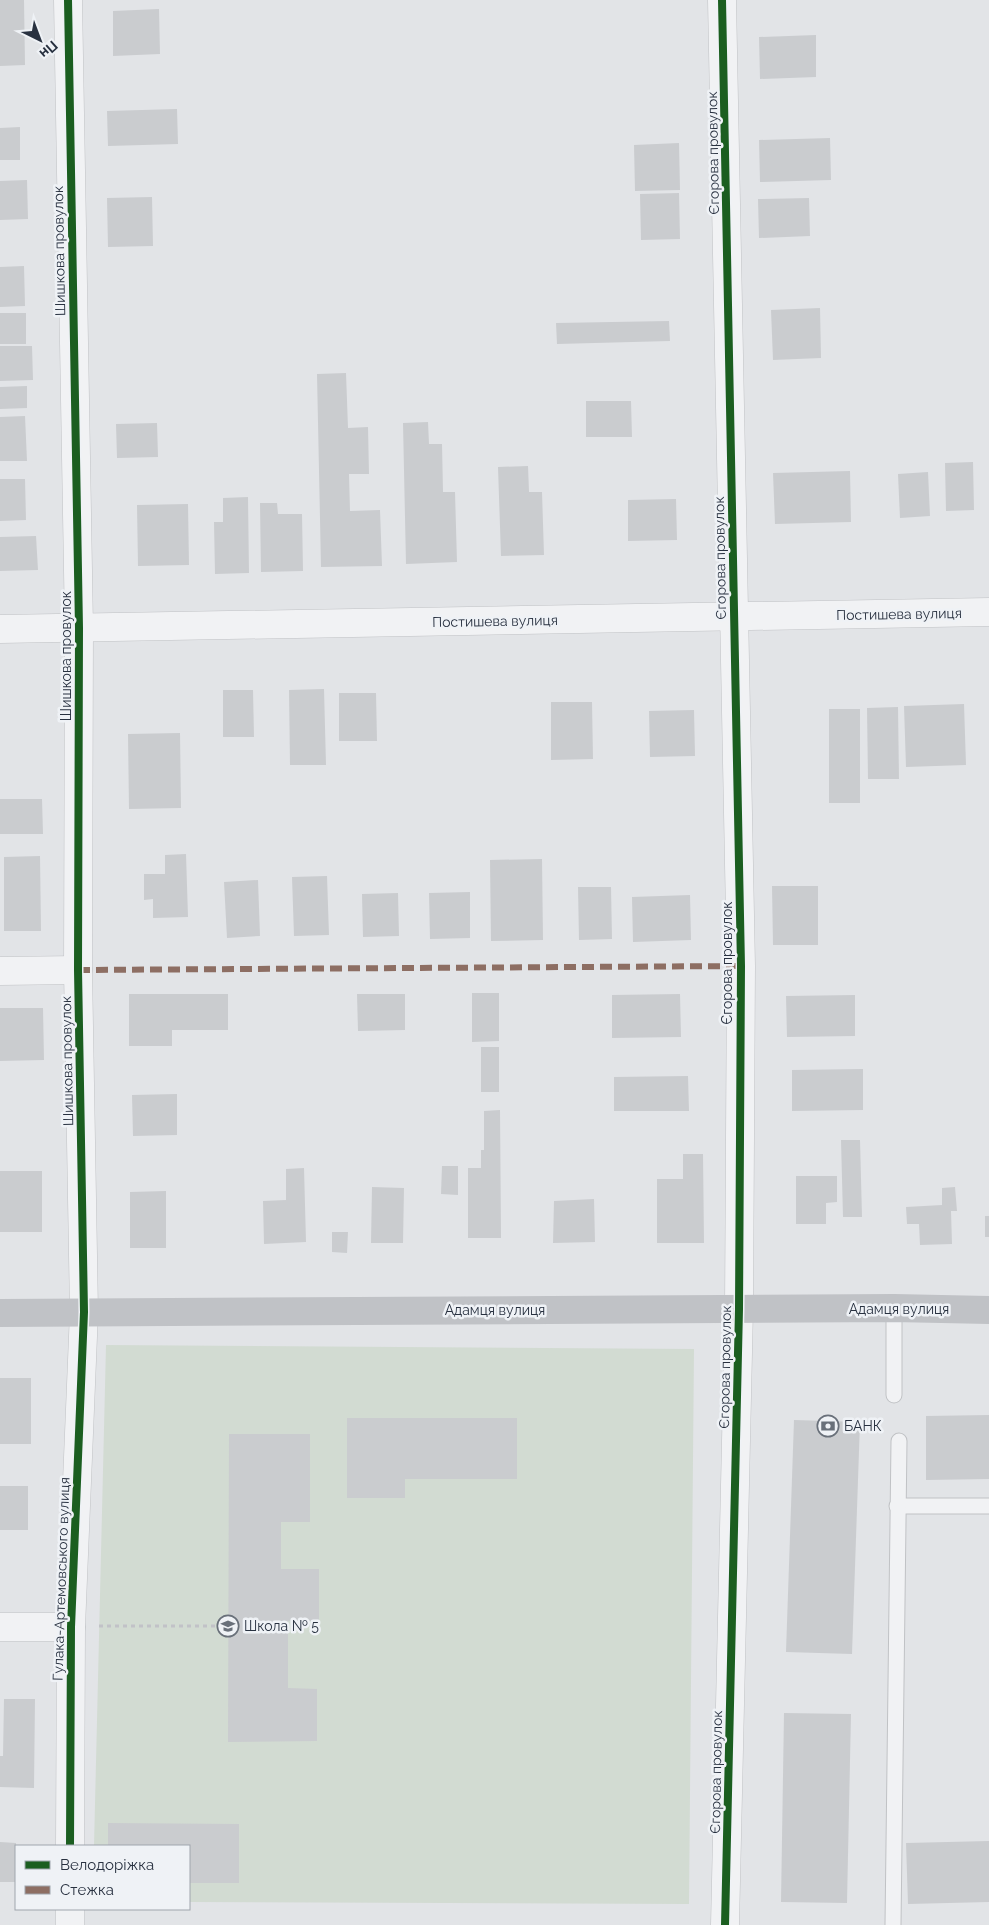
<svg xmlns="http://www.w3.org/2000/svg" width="989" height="1925" viewBox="0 0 989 1925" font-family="Raleway,sans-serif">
<rect width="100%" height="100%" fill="#e2e4e7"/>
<polygon fill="#d2dbd2" points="106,1345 694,1349 689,1904 189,1902 189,1846 94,1846"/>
<g fill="#cacccf">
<polygon points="0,0 24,0 25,65 0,66"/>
<polygon points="159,9 160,54 113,56 113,11"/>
<polygon points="816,35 816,77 760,79 759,37"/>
<polygon points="177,109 178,144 108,146 107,111"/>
<polygon points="20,127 20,160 0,160 0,128"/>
<polygon points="830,138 831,180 760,182 759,140"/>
<polygon points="679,143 680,190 635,191 634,145"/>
<polygon points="27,180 28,219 0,220 0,181"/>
<polygon points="679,193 680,239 641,240 640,194"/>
<polygon points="152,197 153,246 108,247 107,198"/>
<polygon points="809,198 810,236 759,238 758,199"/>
<polygon points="24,266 25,306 0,307 0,267"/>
<polygon points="820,308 821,358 773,360 771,310"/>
<rect x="0" y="313" width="26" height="31"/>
<polygon points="669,321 670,341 557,344 556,323"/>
<polygon points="0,346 32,346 33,380 0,381"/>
<polygon points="346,373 348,428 368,427 369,474 349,474 350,511 380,510 382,566 321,567 317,374"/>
<polygon points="27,386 27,408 0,409 0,387"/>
<polygon points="586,401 631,401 632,437 586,437"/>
<polygon points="25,416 27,461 0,461 0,417"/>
<polygon points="428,422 429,444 442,444 443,492 455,492 457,562 406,564 403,423"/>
<polygon points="157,423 158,457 117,458 116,424"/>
<polygon points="973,462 974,510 946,511 945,463"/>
<polygon points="528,466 529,492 542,492 544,555 501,556 498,467"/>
<polygon points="850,471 851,522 775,524 773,473"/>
<polygon points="928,472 930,516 900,518 898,474"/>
<polygon points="0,479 25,479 26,520 0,521"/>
<polygon points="248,497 249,573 215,574 214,522 223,522 223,498"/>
<polygon points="676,499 677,540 628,541 628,500"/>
<polygon points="260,503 277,503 278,514 302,514 303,571 261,572"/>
<polygon points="188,504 189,565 138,566 137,505"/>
<polygon points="36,536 38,570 0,571 0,537"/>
<polygon points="324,689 326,765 290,765 289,690"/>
<polygon points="223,690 253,690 254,737 223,737"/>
<polygon points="339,693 376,693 377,741 339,741"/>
<polygon points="551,702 592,702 593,759 551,760"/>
<polygon points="964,704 966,765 906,767 904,706"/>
<polygon points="898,707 899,779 868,779 867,708"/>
<rect x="829" y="709" width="31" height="94"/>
<polygon points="694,710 695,756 650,757 649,711"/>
<polygon points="180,733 181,808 129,809 128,734"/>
<polygon points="0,799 42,799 43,834 0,834"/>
<polygon points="186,854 188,917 153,918 153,899 144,900 144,874 165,874 165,855"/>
<polygon points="40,856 41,931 4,931 4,857"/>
<polygon points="542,859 543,940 491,941 490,860"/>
<polygon points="327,876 329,935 294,936 292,877"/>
<polygon points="258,880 260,936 227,938 224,882"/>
<polygon points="772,886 818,886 818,945 773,945"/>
<polygon points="578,887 611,887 612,939 579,940"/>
<polygon points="470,892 470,938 430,939 429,893"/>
<polygon points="398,893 399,936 363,937 362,894"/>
<polygon points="690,895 691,940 633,942 632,897"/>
<polygon points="472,993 499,993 499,1041 472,1042"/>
<polygon points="129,994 228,994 228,1030 172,1030 172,1046 129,1046"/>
<polygon points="357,994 405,994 405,1030 358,1031"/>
<polygon points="680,994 681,1037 612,1038 612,995"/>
<polygon points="855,995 855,1036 787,1037 786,996"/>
<polygon points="0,1008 43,1008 44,1060 0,1061"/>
<rect x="481" y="1047" width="18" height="45"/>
<polygon points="863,1069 863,1110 792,1111 792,1070"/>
<polygon points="688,1076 689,1111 614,1111 614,1077"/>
<polygon points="177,1094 177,1135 133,1136 132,1095"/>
<polygon points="500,1110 501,1238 468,1238 468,1168 481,1168 481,1150 484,1150 484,1111"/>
<polygon points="841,1140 860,1140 862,1217 843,1217"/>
<polygon points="683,1154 703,1154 704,1243 657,1243 657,1179 683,1179"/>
<polygon points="442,1166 458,1166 458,1195 441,1194"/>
<polygon points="304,1168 306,1242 264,1244 263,1201 286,1200 286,1169"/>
<rect x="0" y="1171" width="42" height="61"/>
<polygon points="796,1176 837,1176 837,1202 826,1203 826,1224 796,1224"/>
<polygon points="372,1187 404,1188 403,1243 371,1243"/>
<polygon points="955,1187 957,1211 951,1211 952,1244 920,1245 919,1224 907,1224 906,1207 942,1205 942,1188"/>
<polygon points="166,1191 166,1248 130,1248 130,1192"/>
<polygon points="594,1199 595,1242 553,1243 554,1201"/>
<rect x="985" y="1216" width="4" height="21"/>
<polygon points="332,1232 348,1232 347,1253 332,1252"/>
<rect x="0" y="1378" width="31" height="66"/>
<polygon points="989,1415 989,1479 926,1480 926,1416"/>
<polygon points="347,1418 517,1418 517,1479 405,1479 405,1498 347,1498"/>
<polygon points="794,1420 860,1422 852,1654 786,1652"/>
<polygon points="229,1434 310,1434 310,1522 281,1522 281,1569 319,1569 319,1621 288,1621 288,1688 317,1689 317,1741 228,1742"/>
<rect x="0" y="1486" width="28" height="44"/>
<polygon points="4,1699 35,1699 34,1788 0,1787 0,1756 3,1756"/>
<polygon points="784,1713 851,1714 847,1903 781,1902"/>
<polygon points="108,1823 239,1824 239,1883 189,1883 189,1846 108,1846"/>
<polygon points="989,1841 989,1902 908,1904 906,1843"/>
<polygon points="0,1842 16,1843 16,1882 0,1882"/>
</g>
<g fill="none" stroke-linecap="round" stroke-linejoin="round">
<g stroke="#c0c2c5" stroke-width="17">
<g id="lane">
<polyline points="894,1395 894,1308"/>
<polyline points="897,1506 989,1506"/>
<polyline points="893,1925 899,1441"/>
</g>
</g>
<g stroke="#c0c2c5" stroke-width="29">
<g id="street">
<polyline points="68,0 79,628 78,970 84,1312 71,1627 70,1846"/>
<polyline points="722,0 741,966 739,1309 725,1925"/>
<polyline points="0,629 989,612"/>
<polyline points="0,971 78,970"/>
<polyline points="0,1627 71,1627"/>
<polyline points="70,1925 70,1909"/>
</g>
</g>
<polyline stroke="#c1c2c7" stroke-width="3" stroke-dasharray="4 4" stroke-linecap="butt" points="99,1626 228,1626"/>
<use href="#lane" stroke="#f1f2f4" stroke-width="15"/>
<use href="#street" stroke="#f1f2f4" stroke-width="28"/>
<polyline stroke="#c0c2c6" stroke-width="28" points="0,1313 894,1308 989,1310"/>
<polyline stroke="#8d6e63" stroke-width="6" stroke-dasharray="12 6" stroke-linecap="butt" points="78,970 741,966"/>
<g stroke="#eff2f6" stroke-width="11">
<g id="cycleway">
<polyline points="68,0 79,628 78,970 84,1312 71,1627 70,1846"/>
<polyline points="722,0 741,966 739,1309 725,1925"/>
</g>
</g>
<use href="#cycleway" stroke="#1b5e20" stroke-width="8"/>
</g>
<defs>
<g id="bank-ring" transform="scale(1.125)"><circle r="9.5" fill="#eff2f6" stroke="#69707a" stroke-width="1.5"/><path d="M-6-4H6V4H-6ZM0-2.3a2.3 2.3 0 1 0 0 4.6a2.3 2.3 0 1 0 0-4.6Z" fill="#69707a"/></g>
<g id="school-ring" transform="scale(1.125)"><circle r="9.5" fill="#eff2f6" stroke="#69707a" stroke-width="1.5"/><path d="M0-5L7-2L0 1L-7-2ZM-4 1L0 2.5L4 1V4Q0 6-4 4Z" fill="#69707a"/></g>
</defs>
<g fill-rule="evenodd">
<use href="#bank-ring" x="828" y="1426"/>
<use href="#school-ring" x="228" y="1626"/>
</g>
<g text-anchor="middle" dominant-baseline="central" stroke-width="5" stroke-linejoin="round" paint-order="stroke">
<g font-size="14" fill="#283140" stroke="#eff2f6">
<text transform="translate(713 153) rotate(-91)">Єгорова провулок</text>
<text transform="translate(59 251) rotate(-91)">Шишкова провулок</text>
<text transform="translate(720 558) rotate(-91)">Єгорова провулок</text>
<text transform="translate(899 614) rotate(-1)">Постишева вулиця</text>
<text transform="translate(495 621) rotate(-1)">Постишева вулиця</text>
<text transform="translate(66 656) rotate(-90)">Шишкова провулок</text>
<text transform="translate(727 963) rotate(-90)">Єгорова провулок</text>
<text transform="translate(67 1061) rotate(-91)">Шишкова провулок</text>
<text x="899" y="1309">Адамця вулиця</text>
<text x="495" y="1310">Адамця вулиця</text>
<text transform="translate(725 1367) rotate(-89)">Єгорова провулок</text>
<text transform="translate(61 1579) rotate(-88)">Гулака-Артемовського вулиця</text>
<text transform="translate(716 1772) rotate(-89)">Єгорова провулок</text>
</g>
<g font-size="14" fill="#283140" stroke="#eff2f6" text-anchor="start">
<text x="844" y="1426">БАНК</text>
<text x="244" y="1626">Школа № 5</text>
</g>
</g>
<rect x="15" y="1845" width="175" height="65" fill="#eff2f6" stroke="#9fa5ad"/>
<rect x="25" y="1861" width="25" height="8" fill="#1b5e20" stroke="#9fa5ad"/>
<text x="60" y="1870" font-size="15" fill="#283140">Велодоріжка</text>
<rect x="25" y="1886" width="25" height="8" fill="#8d6e63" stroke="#9fa5ad"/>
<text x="60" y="1895" font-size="15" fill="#283140">Стежка</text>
<g transform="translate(40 40) rotate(138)" stroke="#eff2f6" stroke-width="4" paint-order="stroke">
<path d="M0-4L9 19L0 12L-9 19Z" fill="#283140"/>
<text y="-8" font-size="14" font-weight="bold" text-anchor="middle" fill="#283140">Пн</text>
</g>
</svg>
